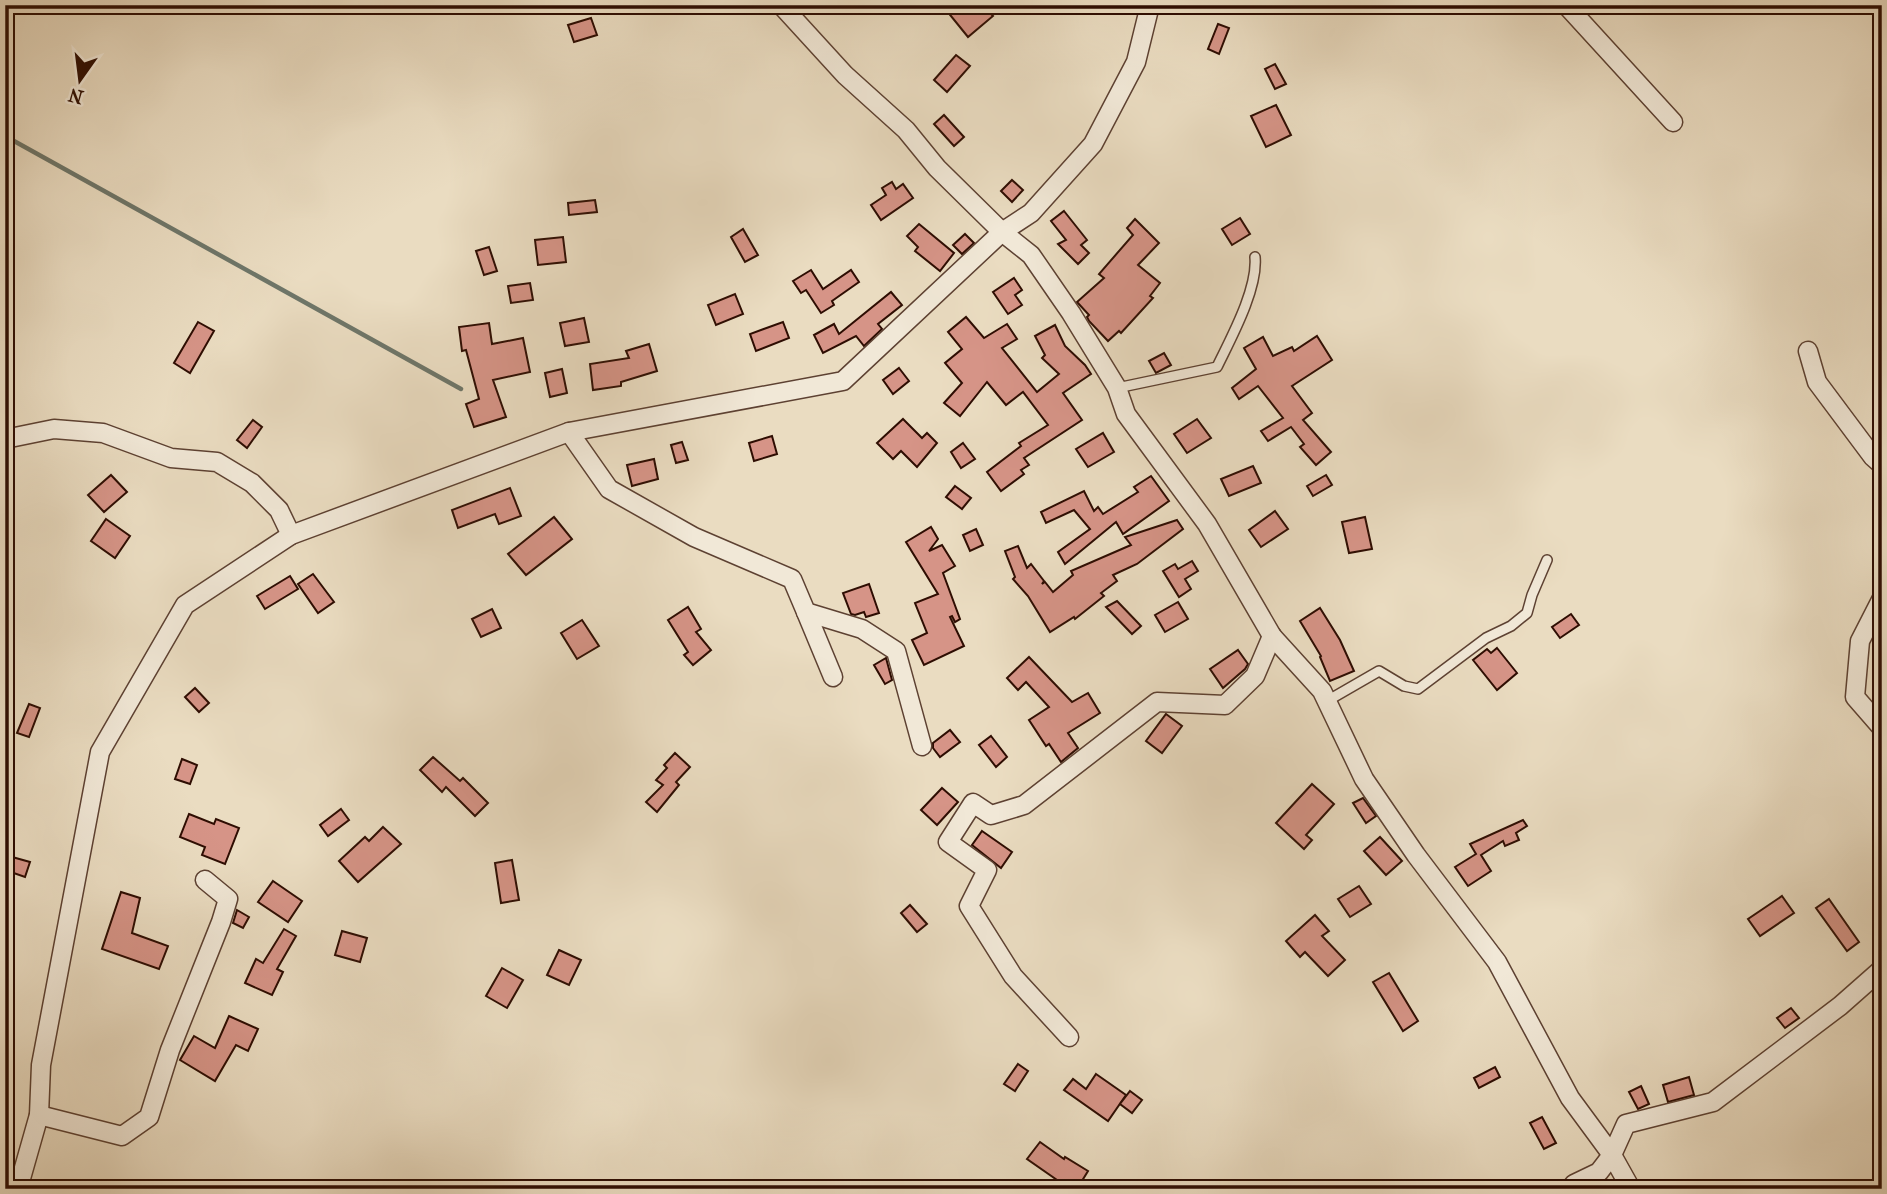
<svg xmlns="http://www.w3.org/2000/svg" width="1887" height="1194" viewBox="0 0 1887 1194" font-family="'IM FELL French Canon',serif">
<rect width="100%" height="100%" fill="#eadcc1"/>
<filter id="stains"><feTurbulence type="fractalNoise" baseFrequency=".00286" numOctaves="4"/><feColorMatrix values="0 0 0 0 .2 0 0 0 0 .09 0 0 0 0 .02 0 0 0 .5 -.17"/></filter>
<radialGradient id="worn" r=".72"><stop offset=".6" stop-color="#630" stop-opacity="0"/><stop offset="1" stop-color="#630" stop-opacity=".3"/></radialGradient>
<g fill="none" stroke-linecap="round" stroke-linejoin="round">
<polyline stroke="#6e7669" stroke-width="4.5" points="5,136 461,389"/>
</g>
<g fill="#d69487" stroke="#2e0d02" stroke-width="2">
<polygon points="942,5 983,5 993,16 968,37"/>
<polygon points="591,18 597,35 574,42 568,25"/>
<polygon points="1218,24 1229,28 1219,54 1208,49"/>
<polygon points="956,55 970,66 947,92 934,80"/>
<polygon points="1275,64 1286,84 1275,89 1265,69"/>
<polygon points="1276,105 1291,135 1266,147 1251,116"/>
<polygon points="944,115 964,137 954,146 934,124"/>
<polygon points="1012,180 1023,190 1012,202 1001,191"/>
<polygon points="892,182 896,189 903,184 913,198 881,220 871,205 886,195 882,188"/>
<polygon points="595,200 597,212 569,215 568,203"/>
<polygon points="1064,211 1087,240 1081,245 1089,253 1078,264 1058,244 1066,240 1051,221"/>
<polygon points="1240,218 1250,234 1232,245 1222,229"/>
<polygon points="1135,219 1159,243 1138,265 1160,283 1150,296 1153,298 1121,333 1119,331 1108,341 1089,321 1087,317 1089,315 1077,302 1104,278 1099,274 1133,235 1127,228"/>
<polygon points="919,224 954,253 940,271 915,251 918,247 907,236"/>
<polygon points="743,229 758,255 745,262 731,237"/>
<polygon points="965,234 974,243 962,254 953,245"/>
<polygon points="563,237 566,262 538,265 535,240"/>
<polygon points="489,247 497,271 484,275 476,251"/>
<polygon points="811,270 823,289 851,270 859,282 832,301 834,305 821,313 806,290 801,293 793,281"/>
<polygon points="1014,278 1022,290 1015,295 1022,305 1008,314 993,292"/>
<polygon points="530,283 533,300 511,303 508,286"/>
<polygon points="891,292 902,305 878,324 882,329 864,346 856,336 823,353 814,335 834,324 839,334"/>
<polygon points="735,294 743,314 716,325 708,305"/>
<polygon points="966,317 984,338 1007,324 1017,339 1002,348 1037,392 1059,374 1042,358 1045,355 1035,336 1055,325 1065,346 1085,365 1091,374 1063,393 1082,420 1024,458 1029,465 1021,470 1024,474 1001,491 987,472 1021,446 1019,443 1048,425 1023,392 1006,405 987,382 960,416 944,403 962,383 945,363 962,349 948,332"/>
<polygon points="584,318 589,342 565,346 560,323"/>
<polygon points="198,322 214,331 190,373 174,363"/>
<polygon points="783,322 789,338 756,351 750,334"/>
<polygon points="489,323 492,344 523,338 530,372 493,380 506,417 474,427 466,404 479,399 466,350 462,351 459,327"/>
<polygon points="1317,336 1332,360 1292,386 1312,413 1303,420 1331,452 1316,465 1300,447 1304,444 1291,427 1268,441 1261,431 1283,418 1258,386 1239,399 1232,388 1256,369 1244,348 1263,337 1273,356 1292,347 1294,351"/>
<polygon points="649,344 657,371 621,382 621,386 593,390 590,364 629,358 626,351"/>
<polygon points="1164,353 1171,365 1156,373 1149,361"/>
<polygon points="899,368 909,381 893,394 883,380"/>
<polygon points="562,369 567,393 550,397 545,373"/>
<polygon points="903,419 922,438 927,433 937,443 917,467 901,451 893,459 877,443"/>
<polygon points="1197,419 1211,438 1187,453 1174,434"/>
<polygon points="253,420 262,427 247,448 237,440"/>
<polygon points="1103,433 1114,452 1088,467 1076,449"/>
<polygon points="772,436 777,454 754,461 749,443"/>
<polygon points="682,442 688,460 676,463 671,445"/>
<polygon points="963,443 975,459 961,468 951,452"/>
<polygon points="654,459 658,479 632,486 627,465"/>
<polygon points="1253,466 1261,483 1229,496 1221,479"/>
<polygon points="111,475 127,492 104,512 88,495"/>
<polygon points="1326,475 1332,485 1313,496 1307,486"/>
<polygon points="1151,476 1169,501 1123,534 1116,522 1065,564 1058,552 1090,529 1074,510 1046,523 1041,512 1084,491 1094,511 1098,507 1103,514 1138,492 1134,487"/>
<polygon points="955,486 971,498 962,509 946,497"/>
<polygon points="510,488 521,516 499,524 495,514 458,528 452,510"/>
<polygon points="1275,511 1288,529 1261,547 1249,530"/>
<polygon points="554,517 572,539 526,575 508,554"/>
<polygon points="1365,517 1372,549 1349,553 1342,522"/>
<polygon points="106,519 130,536 115,558 91,541"/>
<polygon points="1177,520 1183,529 1137,564 1113,575 1117,581 1101,593 1104,596 1075,619 1074,617 1050,632 1028,596 1013,579 1015,577 1005,551 1018,546 1027,568 1031,564 1044,581 1042,584 1045,582 1053,592 1073,575 1071,571 1131,545 1125,537"/>
<polygon points="931,527 938,539 929,551 942,545 955,566 943,573 960,619 955,622 952,616 950,617 964,646 924,665 912,640 927,633 915,603 938,594 906,542"/>
<polygon points="976,529 983,545 970,551 963,535"/>
<polygon points="1192,561 1198,571 1185,579 1191,589 1179,597 1163,571 1175,564 1178,569"/>
<polygon points="313,574 334,602 318,613 298,584"/>
<polygon points="290,576 298,589 265,609 257,596"/>
<polygon points="869,584 879,613 866,617 864,612 855,615 851,614 843,593"/>
<polygon points="1117,601 1141,626 1132,634 1106,607"/>
<polygon points="1178,602 1188,619 1165,632 1155,615"/>
<polygon points="688,607 701,629 696,632 711,650 693,665 684,655 688,652 668,620"/>
<polygon points="1320,608 1340,640 1354,671 1330,681 1320,657 1321,656 1300,621"/>
<polygon points="492,609 501,628 481,637 472,619"/>
<polygon points="1571,614 1579,625 1560,638 1552,627"/>
<polygon points="582,620 599,646 577,659 561,633"/>
<polygon points="1497,648 1517,673 1497,690 1473,660 1487,649 1491,653"/>
<polygon points="1238,650 1248,664 1245,669 1223,688 1210,669"/>
<polygon points="1029,657 1072,702 1088,693 1100,713 1068,733 1078,748 1061,762 1049,744 1046,746 1029,720 1049,707 1026,682 1018,690 1007,678"/>
<polygon points="886,658 892,680 885,684 874,665"/>
<polygon points="195,688 209,703 199,712 185,697"/>
<polygon points="29,704 40,708 29,737 17,733"/>
<polygon points="1166,714 1182,726 1162,753 1146,741"/>
<polygon points="950,730 960,742 940,757 933,748 933,743"/>
<polygon points="991,736 1007,757 996,767 979,745"/>
<polygon points="675,753 690,767 676,782 679,785 657,812 646,802 663,785 656,780 667,768 664,765"/>
<polygon points="433,757 460,781 463,778 488,803 475,816 446,787 442,792 420,770"/>
<polygon points="182,759 197,765 190,784 175,779"/>
<polygon points="1312,784 1334,804 1306,835 1312,840 1304,849 1276,823"/>
<polygon points="942,788 958,802 937,825 921,810"/>
<polygon points="1363,798 1376,816 1366,823 1353,803"/>
<polygon points="341,809 349,820 328,836 320,825"/>
<polygon points="189,814 214,824 216,819 239,828 225,864 202,855 205,847 180,837"/>
<polygon points="1523,820 1527,826 1516,833 1519,840 1505,846 1503,841 1481,855 1491,871 1468,886 1455,867 1476,854 1470,844"/>
<polygon points="383,827 401,844 358,882 339,861 365,837 369,841"/>
<polygon points="982,831 1012,852 1001,868 972,845"/>
<polygon points="1380,837 1402,861 1386,875 1364,851"/>
<polygon points="5,855 30,862 25,877 5,870"/>
<polygon points="512,860 519,900 501,903 495,863"/>
<polygon points="273,881 302,901 288,922 258,902"/>
<polygon points="1359,886 1371,904 1350,917 1338,899"/>
<polygon points="121,892 140,898 132,933 168,946 159,969 102,949"/>
<polygon points="1782,896 1794,913 1760,936 1748,919"/>
<polygon points="1829,899 1859,942 1847,951 1816,908"/>
<polygon points="910,905 927,924 917,932 901,913"/>
<polygon points="237,910 249,917 243,928 233,923"/>
<polygon points="1315,915 1329,931 1322,936 1345,960 1328,976 1305,952 1300,957 1286,941"/>
<polygon points="284,929 296,936 277,969 283,972 272,995 245,983 256,959 263,963"/>
<polygon points="342,931 367,938 360,962 335,955"/>
<polygon points="559,950 581,960 569,985 547,975"/>
<polygon points="502,968 523,980 507,1008 486,996"/>
<polygon points="1389,973 1418,1021 1403,1031 1373,982"/>
<polygon points="1791,1008 1799,1018 1785,1028 1777,1018"/>
<polygon points="229,1016 258,1029 248,1051 236,1045 215,1081 180,1060 194,1036 215,1048"/>
<polygon points="1018,1064 1028,1071 1015,1091 1004,1084"/>
<polygon points="1495,1067 1500,1077 1479,1088 1474,1078"/>
<polygon points="1096,1074 1126,1095 1108,1121 1064,1090 1073,1079 1086,1089"/>
<polygon points="1689,1077 1694,1095 1668,1102 1663,1085"/>
<polygon points="1641,1086 1649,1104 1638,1109 1629,1092"/>
<polygon points="1130,1091 1142,1100 1132,1113 1120,1104"/>
<polygon points="1542,1117 1556,1143 1544,1149 1530,1123"/>
<polygon points="1040,1142 1064,1159 1065,1157 1088,1171 1077,1189 1070,1189 1027,1159"/>
</g>
<g fill="none" stroke-linecap="round" stroke-linejoin="round">
<g stroke="#5d4132" stroke-width="12">
<g id="lane">
<path d="M1117,388L1217,367C1231,338 1258,289 1255,257"/>
<polyline points="1327,701 1379,671 1404,686 1418,689 1486,638 1511,626 1527,613 1532,595 1547,560"/>
</g>
</g>
<g stroke="#5d4132" stroke-width="21">
<g id="street">
<polyline points="781,5 845,75 906,130 937,168 1002,232 1031,255 1071,313 1117,388 1126,414 1207,524 1272,636 1322,691 1364,779 1416,855 1497,962 1570,1098 1612,1155 1631,1189"/>
<polyline points="1566,5 1673,122"/>
<polyline points="1808,351 1817,382 1873,457 1882,465"/>
<polyline points="569,432 609,489 694,537 792,579 806,612 862,629 896,651 922,746"/>
<polyline points="5,439 54,429 103,433 171,458 217,462 252,483 279,510 291,535"/>
<polyline points="1882,598 1860,641 1855,697 1882,728"/>
<polyline points="806,612 833,677"/>
<polyline points="1069,1037 1013,976 969,906 987,870 948,842 973,803 991,815 1024,805 1157,702 1225,705 1255,676 1272,636"/>
<polyline points="39,1115 122,1136 149,1117 170,1050 221,922 228,899 205,880"/>
<polyline points="18,1189 39,1115 41,1065 100,752 185,605 291,535 569,432 843,381 1002,232 1031,213 1093,144 1136,62 1150,5"/>
<polyline points="1571,1189 1574,1184 1599,1172 1612,1155 1626,1124 1713,1102 1840,1006 1882,969"/>
</g>
</g>
<use href="#lane" stroke="#f1e8d7" stroke-width="9"/>
<use href="#street" stroke="#f1e8d7" stroke-width="18"/>
</g>
<rect width="1887" height="1194" fill="none" stroke="#eadcc1" stroke-width="28"/>
<rect x="7" y="7" width="1873" height="1180" fill="none" stroke="#2e0d02" stroke-width="3.5"/>
<rect x="14" y="14" width="1859" height="1166" fill="none" stroke="#2e0d02" stroke-width="2"/>
<g transform="translate(80 80) rotate(194)" stroke="#f1e8d7" stroke-width="5" paint-order="stroke">
<path d="M0-5L12 26L0 18L-12 26Z" fill="#2e0d02"/>
<text y="-10" font-size="19" font-weight="bold" text-anchor="middle" fill="#2e0d02">N</text>
</g>
<rect width="100%" height="100%" filter="url(#stains)"/>
<rect width="100%" height="100%" fill="url(#worn)"/>
</svg>
